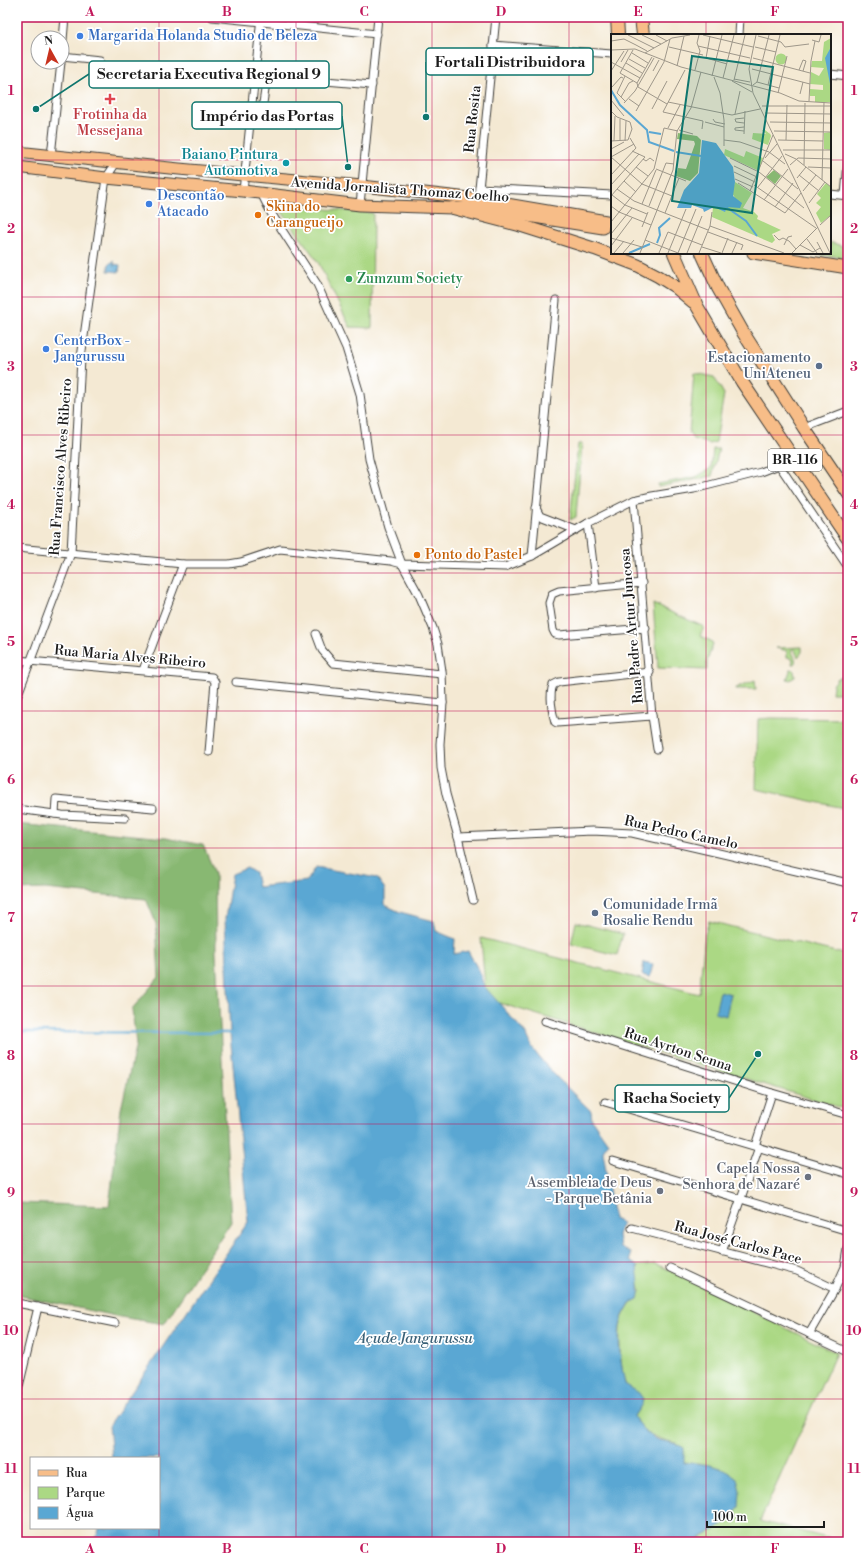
<svg xmlns="http://www.w3.org/2000/svg" width="865" height="1559" viewBox="0 0 865 1559" font-family="'Libre Bodoni',serif">
<rect width="100%" height="100%" fill="#fff"/>
<filter id="ink" filterUnits="userSpaceOnUse"><feTurbulence type="fractalNoise" baseFrequency=".025" numOctaves="2"/><feDisplacementMap in="SourceGraphic" scale="8" xChannelSelector="R" yChannelSelector="G"/><feConvolveMatrix kernelMatrix="1 2 1 2 8 2 1 2 1" color-interpolation-filters="sRGB"/></filter>
<filter id="wash" filterUnits="userSpaceOnUse"><feTurbulence type="fractalNoise" baseFrequency=".012" numOctaves="4" result="noise"/><feDisplacementMap in="SourceGraphic" scale="16" xChannelSelector="R" yChannelSelector="G"/><feGaussianBlur stdDeviation="0.9" result="paint"/><feColorMatrix in="noise" values="0 0 0 0 0 0 0 0 0 0 0 0 0 0 0 0 0 1.4 0 .05"/><feComposite in="paint" operator="in"/></filter>
<g filter="url(#wash)">
<rect width="100%" height="100%" fill="#f4e9d3"/>
<g fill="#abd884" stroke="#647a50">
<polygon points="277,205 373,213 372,328 350,327 318,262"/>
<polygon points="830,242 848,248 848,258 807,253 830,253"/>
<polygon points="694,373 714,377 724,394 716,442 710,444 693,439 689,433"/>
<polygon points="578,444 582,444 576,517 570,520"/>
<polygon points="713,449 719,449 712,476 658,487 658,484 696,477 711,468"/>
<polygon points="653,604 704,627 700,636 711,641 713,644 707,661 707,670 658,668"/>
<path d="M802,647V652L798,657L794,649L791,650C793,655 798,660 794,664H792L793,659L787,657V651L776,648Z"/>
<polygon points="791,668 794,671 795,677 790,680 787,679"/>
<polygon points="848,676 848,693 832,693 833,685 838,678"/>
<polygon points="755,680 756,689 736,689 736,688"/>
<polygon points="771,718 848,719 848,809 756,789 758,719"/>
<polygon points="709,921 848,955 848,1110 486,999 481,938 699,994 705,934"/>
<polygon points="576,922 623,934 617,955 571,944"/>
<path d="M655,1264L665,1268L836,1353L760,1521L843,1542H693L723,1525L700,1463H684L676,1443C659,1439 641,1434 634,1416L642,1404C637,1398 630,1392 626,1385C621,1377 618,1331 621,1322C625,1310 632,1300 641,1291L638,1282L637,1266Z"/>
</g>
<polygon fill="#88b872" stroke="#526a47" points="17,824 165,838 203,845 215,873 216,953 231,1222 164,1324 120,1317 17,1295 17,1203 109,1206 121,1109 136,1044 132,1009 159,977 156,923 146,899 45,889 17,890"/>
<g fill="#5aa7d3" stroke="#3b6278">
<polygon points="114,261 114,266 114,264 120,265 119,272 108,271 109,264"/>
<path d="M316,867L377,878L385,889V905L400,912L434,921L436,931L455,939L454,954L468,951L479,971L484,986L526,1034C527,1051 577,1097 591,1111L592,1120L608,1143L604,1149L603,1152L614,1219L622,1223L618,1235L620,1247L630,1252V1261L637,1266C638,1278 641,1289 638,1299L630,1303C627,1309 622,1316 621,1322C616,1338 622,1368 625,1384L639,1393L643,1399L642,1404L634,1416C638,1426 649,1436 659,1440C669,1442 676,1443 684,1448V1463C704,1463 721,1465 737,1478L740,1491L739,1507L723,1525L693,1542H90L98,1534L99,1528H159V1458H112L109,1425L248,1222L230,1034L225,919L232,874L247,868L255,873L258,887L307,881Z"/>
<polygon points="644,962 653,964 650,977 642,975"/>
<polygon points="720,991 731,994 726,1016 715,1013"/>
</g>
<g fill="none" stroke-linecap="round" stroke-linejoin="round">
<polyline stroke="#5aa7d3" stroke-width="2.5" points="17,1032 230,1033 232,1036"/>
</g>
</g>
<g filter="url(#ink)">
<g fill="none" stroke-linecap="round" stroke-linejoin="round">
<g stroke="#3c3b37" stroke-width="9">
<g id="street">
<polyline points="212,17 377,34"/>
<polyline points="739,35 740,17"/>
<polyline points="493,45 612,54"/>
<polyline points="62,51 65,17"/>
<polyline points="62,56 100,60"/>
<polyline points="830,74 848,76"/>
<polyline points="261,117 267,76 372,85"/>
<polyline points="51,156 61,62"/>
<polyline points="479,188 612,195"/>
<polyline points="243,191 261,17"/>
<polyline points="261,193 271,213 317,284 346,348 360,394 369,459 388,527 402,564 419,595 433,628 438,644 442,671 443,703 440,744 441,768 446,794 458,837 473,900"/>
<polyline points="830,194 848,196"/>
<polyline points="845,195 848,162"/>
<polyline points="478,199 496,17"/>
<polyline points="360,205 378,17"/>
<polyline points="804,428 848,411"/>
<polyline points="779,465 848,567"/>
<polyline points="634,500 652,716 657,749"/>
<polyline points="536,508 540,516 576,530"/>
<polyline points="588,523 596,588"/>
<polyline points="17,548 183,564 229,564 241,562 280,549 391,561 402,564 505,567 532,556 588,523 634,500 652,496 694,489 761,472 779,465 793,456"/>
<polyline points="532,556 556,300"/>
<polyline points="642,583 559,591 552,594 549,603 553,630 555,634 559,635 646,628"/>
<polyline points="316,634 322,650 333,663 442,674"/>
<polyline points="17,660 212,677 215,682 209,752"/>
<polyline points="143,670 183,564"/>
<path d="M650,672L559,682L553,685C549,695 552,712 555,722L557,723L652,716"/>
<polyline points="236,682 443,703"/>
<polyline points="17,697 71,553 81,358 106,178 116,163"/>
<polyline points="17,809 62,815 125,818"/>
<polyline points="55,814 56,799 153,808"/>
<polyline points="458,837 592,831 632,833 848,883"/>
<polyline points="545,1021 772,1093 848,1115"/>
<polyline points="605,1102 848,1174"/>
<polyline points="755,1146 772,1093"/>
<polyline points="613,1161 848,1231"/>
<polyline points="632,1228 797,1271 835,1289"/>
<polyline points="722,1252 759,1147"/>
<polyline points="670,1268 848,1352"/>
<polyline points="17,1303 115,1323"/>
<polyline points="809,1334 835,1289 845,1267 848,1249"/>
<polyline points="17,1395 38,1307"/>
</g>
</g>
<g stroke="#3c3b37" stroke-width="13">
<g id="primary">
<polyline points="17,152 179,169 362,186 478,199 612,222"/>
<polyline points="17,167 106,178 243,191 360,205 483,209 603,228"/>
<polyline points="753,253 848,268"/>
</g>
</g>
<g stroke="#3c3b37" stroke-width="14">
<g id="highway">
<polyline points="617,17 618,35"/>
<polyline points="641,17 643,35"/>
<polyline points="453,208 519,225 595,249 637,265 658,276 674,286 693,302"/>
<polyline points="674,253 697,306 718,342 742,382 848,539"/>
<polyline points="702,253 718,288 744,334 804,428 848,493"/>
</g>
</g>
<use href="#street" stroke="#fff" stroke-width="7"/>
<use href="#primary" stroke="#f7bd88" stroke-width="11"/>
<use href="#highway" stroke="#f7bd88" stroke-width="12"/>
</g>
</g>
<path fill="none" stroke="#c2185b" stroke-width="1" stroke-opacity="0.55" d="M159,17V1458M296,17V1542M432,17V1542M569,17V1542M706,17V35M17,160H612M830,160H848M706,253V1542M17,297H848M17,435H848M17,573H848M17,711H848M17,848H848M17,986H848M17,1124H848M17,1262H848M17,1399H848M159,1528V1542"/>
<g fill="#3f7fe0" stroke="#fff" stroke-width="1.5">
<circle cx="80" cy="36" r="4"/>
<circle cx="149" cy="204" r="4"/>
<circle cx="46" cy="349" r="4"/>
</g>
<path fill="#e0444e" stroke="#fff" stroke-width="1.5" d="M108 93h4v4h4v4h-4v4h-4v-4h-4v-4h4z"/>
<circle fill="#0f9aa8" stroke="#fff" stroke-width="1.5" cx="286" cy="163" r="4"/>
<g fill="#e8710a" stroke="#fff" stroke-width="1.5">
<circle cx="258" cy="215" r="4"/>
<circle cx="417" cy="555" r="4"/>
</g>
<circle fill="#2e9e5b" stroke="#fff" stroke-width="1.5" cx="349" cy="279" r="4"/>
<g fill="#5c6f8a" stroke="#fff" stroke-width="1.5">
<circle cx="819" cy="366" r="4"/>
<circle cx="595" cy="913" r="4"/>
</g>
<g fill="#6b7280" stroke="#fff" stroke-width="1.5">
<circle cx="808" cy="1177" r="4"/>
<circle cx="660" cy="1191" r="4"/>
</g>
<g text-anchor="middle" dominant-baseline="central" stroke-width="3.5" stroke-linejoin="round" paint-order="stroke">
<rect fill="#fff" stroke="#606060" stroke-width="1" x="768" y="449" width="54" height="22" rx="3"/>
<g font-size="13" font-weight="bold" fill="#1c1c1c">
<text x="795" y="460">BR-116</text>
</g>
<g font-size="14" fill="#366cbe" stroke="#fff" text-anchor="start">
<text x="88" y="36">Margarida Holanda Studio de Beleza</text>
<text x="157" y="196">Descontão<tspan x="157" dy="16">Atacado</tspan></text>
<text x="54" y="341">CenterBox -<tspan x="54" dy="16">Jangurussu</tspan></text>
</g>
<g font-size="14" fill="#be3a42" stroke="#fff">
<text x="110" y="115">Frotinha da<tspan x="110" dy="16">Messejana</tspan></text>
</g>
<g font-size="14" fill="#1c1c1c" stroke="#fff">
<text transform="translate(473 119) rotate(-84)">Rua Rosita</text>
<text transform="translate(400 190) rotate(4)">Avenida Jornalista Thomaz Coelho</text>
<text transform="translate(61 467) rotate(-86)">Rua Francisco Alves Ribeiro</text>
<text transform="translate(632 626) rotate(-95)">Rua Padre Artur Juncosa</text>
<text transform="translate(130 657) rotate(5)">Rua Maria Alves Ribeiro</text>
<text transform="translate(681 833) rotate(12)">Rua Pedro Camelo</text>
<text transform="translate(678 1050) rotate(18)">Rua Ayrton Senna</text>
<text transform="translate(738 1243) rotate(15)">Rua José Carlos Pace</text>
</g>
<g font-size="14" fill="#0d838f" stroke="#fff" text-anchor="end">
<text x="278" y="155">Baiano Pintura<tspan x="278" dy="16">Automotiva</tspan></text>
</g>
<g font-size="14" fill="#c56008" stroke="#fff" text-anchor="start">
<text x="266" y="207">Skina do<tspan x="266" dy="16">Carangueijo</tspan></text>
<text x="425" y="555">Ponto do Pastel</text>
</g>
<g font-size="14" fill="#27864d" stroke="#fff" text-anchor="start">
<text x="357" y="279">Zumzum Society</text>
</g>
<g font-size="14" fill="#4e5e75" stroke="#fff" text-anchor="end">
<text x="811" y="358">Estacionamento<tspan x="811" dy="16">UniAteneu</tspan></text>
<text x="603" y="905" text-anchor="start">Comunidade Irmã<tspan x="603" dy="16">Rosalie Rendu</tspan></text>
</g>
<g font-size="14" fill="#5b616d" stroke="#fff" text-anchor="end">
<text x="800" y="1169">Capela Nossa<tspan x="800" dy="16">Senhora de Nazaré</tspan></text>
<text x="652" y="1183">Assembleia de Deus<tspan x="652" dy="16">- Parque Betânia</tspan></text>
</g>
<g font-size="15" font-style="italic" fill="#3b6278" stroke="#fff">
<text x="415" y="1338">Açude Jangurussu</text>
</g>
</g>
<g transform="translate(611 34)">
<rect width="220" height="220" fill="#f4e9d3"/>
<path d="M220,4V68H204V62H199V55L212,56V51L199,50L200,38L208,42L213,34L200,33L201,27H211L213,8ZM164.5 25a5.5 5.5 0 1 1 11 0a5.5 5.5 0 1 1-11 0ZM151,96H154L159,100L158,97L160,102L157,111L141,105L142,99L155,100ZM220,98V116L213,115V99ZM114,115L133,123L135,117L152,124L148,137L113,121ZM124,148L141,159L132,174L143,178L147,182L146,185L170,196L161,200L164,206L161,209L101,183L102,173L108,175L116,173L126,167L121,159ZM215,149L220,153V181L210,189L205,179L210,173L205,169L210,164L206,160Z" fill="#abd884"/>
<path d="M67,99L86,102L90,106L87,139L79,147L65,142L67,134L75,135L84,110L83,107L66,105ZM163,136L170,142L164,150L155,143Z" fill="#88b872"/>
<path d="M220,13V55L214,24ZM91,106L105,109L122,133L124,148L122,162L131,169L129,174L116,173L114,178L103,173L93,178L92,175L81,171L80,174H66L73,156L88,139Z" fill="#5aa7d3"/>
<path fill="none" stroke="#5aa7d3" stroke-width="2" d="M0,56L9,71L36,96L38,108L63,117M38,98L50,100M65,118L90,122M115,173L135,187L146,202M46,209L49,201L48,194L59,184M18,219L39,210"/>
<path fill="none" stroke="#9e978a" stroke-width="1" d="M17,1L43,14M31,1L50,10M45,1L56,7M92,1L142,13M145,1L138,35L142,59L219,219M99,2L95,24L116,30M147,2L170,8L174,13L198,10M201,6L208,8L210,1M0,7L13,5L25,11M25,11L36,17M87,12L139,24M58,13L92,21M144,13L165,18M0,16L24,15L70,33L169,59L188,67L220,69M21,19L37,29M34,19L61,4L79,1M142,24L199,39M18,25L34,34M0,28L29,44M10,28L17,16M15,29L31,39M66,32L73,2M141,35L199,50M74,36L52,78L92,87L91,95M84,36L89,17L86,9L88,1M188,36L192,26L195,27L192,37M0,37L13,17M42,37L48,26M9,39L22,16M9,39L26,49M14,42L6,59L15,68M101,42L111,1M103,43L109,59L113,86V112M112,44L123,1M123,45L139,48M123,46L134,1M121,47L141,58M146,48L168,54M26,49L27,53L56,70M26,49L41,23M142,51L146,48L158,1M157,51L169,1M1,53L10,43L12,44M167,59L176,22M189,60L192,48M10,63L18,49L22,47M18,65L28,72M0,66L13,82M198,67L200,27L204,7M57,68L121,81L149,75M13,69L24,57L43,24M151,72H220M41,75L56,47M0,77L6,83L19,88L21,95L17,106L0,107M25,77L53,28L59,5M154,79L220,80M124,80L129,57M102,85L104,88L114,90M94,88L113,93M159,88L220,89M133,89L125,88L124,85L133,84M57,94L69,71M68,96L82,100M133,97L124,96V94L133,93M163,97L220,98M133,100L134,77M113,106L129,108L158,118L174,130M167,106L212,107M175,106L176,71M3,107L4,82M9,107V85M14,107L15,87M0,115L13,108M172,116H220M174,120L185,125L220,153M0,123L31,150L61,162M0,123L23,110M119,124L148,138L193,174M154,124L166,110M32,125L35,127L39,124L43,127M152,127L187,155M179,131L187,124L220,125M193,131L194,69M123,132L146,143M25,133L37,142M197,133L220,134M45,135L75,147M123,138L144,148M0,141L25,114L19,104M188,141L208,157M186,144L195,133M124,145L142,153M211,146L213,68M13,147L25,158M127,149L174,179L190,159M0,151L28,120M143,151L205,194M147,153L171,122M6,155L23,167L97,196M139,157L162,101M192,157L205,141M1,161L14,171L36,180M0,162L34,123L21,117M153,166L177,135M198,169L214,148M31,170L45,136M0,172L8,178L40,191M38,172L55,129L63,130M164,173L182,149M54,179L68,144M0,188L43,135L53,94L67,97M209,191L220,181M99,192L101,178M31,193L37,178M97,198L132,211L130,216M0,200L21,174M163,201L168,206L172,204L178,207L185,215M0,204L31,213M196,205L206,219M34,206L67,219M206,208L212,219M173,211L177,203L181,202M189,211L202,218L209,214M0,212L21,184M91,213L110,219M3,219L13,207M12,219L23,206M29,219L62,136L66,97L80,74L90,38M48,219L57,198L91,211M57,219L75,175M67,219L85,175M76,219L91,182M88,219L99,192L173,219M111,219L117,204M121,219L126,208M181,219L207,193"/>
<path fill="#0f766e" fill-opacity="0.15" stroke="#0f766e" stroke-width="2" d="M81,22L162,33L141,179L61,167Z"/>
<rect width="220" height="220" fill="none" stroke="#1c1c1c" stroke-width="2"/>
</g>
<path fill="none" stroke="#0f766e" stroke-width="1.5" d="M426 117L426 62M36 109L89 74M348 167L342 116M758 1054L729 1098"/>
<g fill="#0f766e" stroke="#fff" stroke-width="1.5">
<circle cx="426" cy="117" r="4"/>
<circle cx="36" cy="109" r="4"/>
<circle cx="348" cy="167" r="4"/>
<circle cx="758" cy="1054" r="4"/>
</g>
<g fill="#fff" stroke="#0f766e" stroke-width="1.5">
<rect x="426" y="48" width="167" height="27" rx="4"/>
<rect x="89" y="61" width="240" height="27" rx="4"/>
<rect x="192" y="102" width="150" height="27" rx="4"/>
<rect x="615" y="1085" width="114" height="27" rx="4"/>
</g>
<g font-size="15" text-anchor="middle" font-weight="bold" fill="#1c1c1c">
<text x="510" y="67">Fortali Distribuidora</text>
<text x="209" y="79">Secretaria Executiva Regional 9</text>
<text x="267" y="121">Império das Portas</text>
<text x="672" y="1103">Racha Society</text>
</g>
<rect width="865" height="1559" fill="none" stroke="#fff" stroke-width="44"/>
<rect x="30" y="1457" width="130" height="72" fill="#ffffff" stroke="#a4a4a4"/>
<rect x="38" y="1470" width="20" height="6" fill="#f7bd88" stroke="#a4a4a4"/>
<text x="66" y="1477" font-size="12" fill="#1c1c1c">Rua</text>
<rect x="38" y="1487" width="20" height="12" fill="#abd884" stroke="#a4a4a4"/>
<text x="66" y="1497" font-size="12" fill="#1c1c1c">Parque</text>
<rect x="38" y="1507" width="20" height="12" fill="#5aa7d3" stroke="#a4a4a4"/>
<text x="66" y="1517" font-size="12" fill="#1c1c1c">Água</text>
<g transform="translate(50 50) rotate(352)"><circle r="19" fill="#ffffff" stroke="#a4a4a4"/>
<path d="M0-3L7 15L0 10L-7 15Z" fill="#c8321e"/>
<text y="-6" font-size="11" font-weight="bold" text-anchor="middle" fill="#1c1c1c">N</text>
</g>
<path d="M707 1521v6h117v-6" fill="none" stroke="#1c1c1c" stroke-width="2"/>
<text x="713" y="1521" font-size="12" fill="#1c1c1c" stroke="#ffffff" stroke-width="3" paint-order="stroke">100 m</text>
<rect x="22" y="22" width="821" height="1515" fill="none" stroke="#c2185b" stroke-width="1.5"/>
<g font-size="13" text-anchor="middle" font-weight="bold" fill="#c2185b">
<text x="90" y="16">A</text>
<text x="227" y="16">B</text>
<text x="364" y="16">C</text>
<text x="501" y="16">D</text>
<text x="638" y="16">E</text>
<text x="775" y="16">F</text>
<text x="11" y="95">1</text>
<text x="854" y="95">1</text>
<text x="11" y="233">2</text>
<text x="854" y="233">2</text>
<text x="11" y="371">3</text>
<text x="854" y="371">3</text>
<text x="11" y="509">4</text>
<text x="854" y="509">4</text>
<text x="11" y="646">5</text>
<text x="854" y="646">5</text>
<text x="11" y="784">6</text>
<text x="854" y="784">6</text>
<text x="11" y="922">7</text>
<text x="854" y="922">7</text>
<text x="11" y="1060">8</text>
<text x="854" y="1060">8</text>
<text x="11" y="1197">9</text>
<text x="854" y="1197">9</text>
<text x="11" y="1335">10</text>
<text x="854" y="1335">10</text>
<text x="11" y="1473">11</text>
<text x="854" y="1473">11</text>
<text x="90" y="1553">A</text>
<text x="227" y="1553">B</text>
<text x="364" y="1553">C</text>
<text x="501" y="1553">D</text>
<text x="638" y="1553">E</text>
<text x="775" y="1553">F</text>
</g>
</svg>
